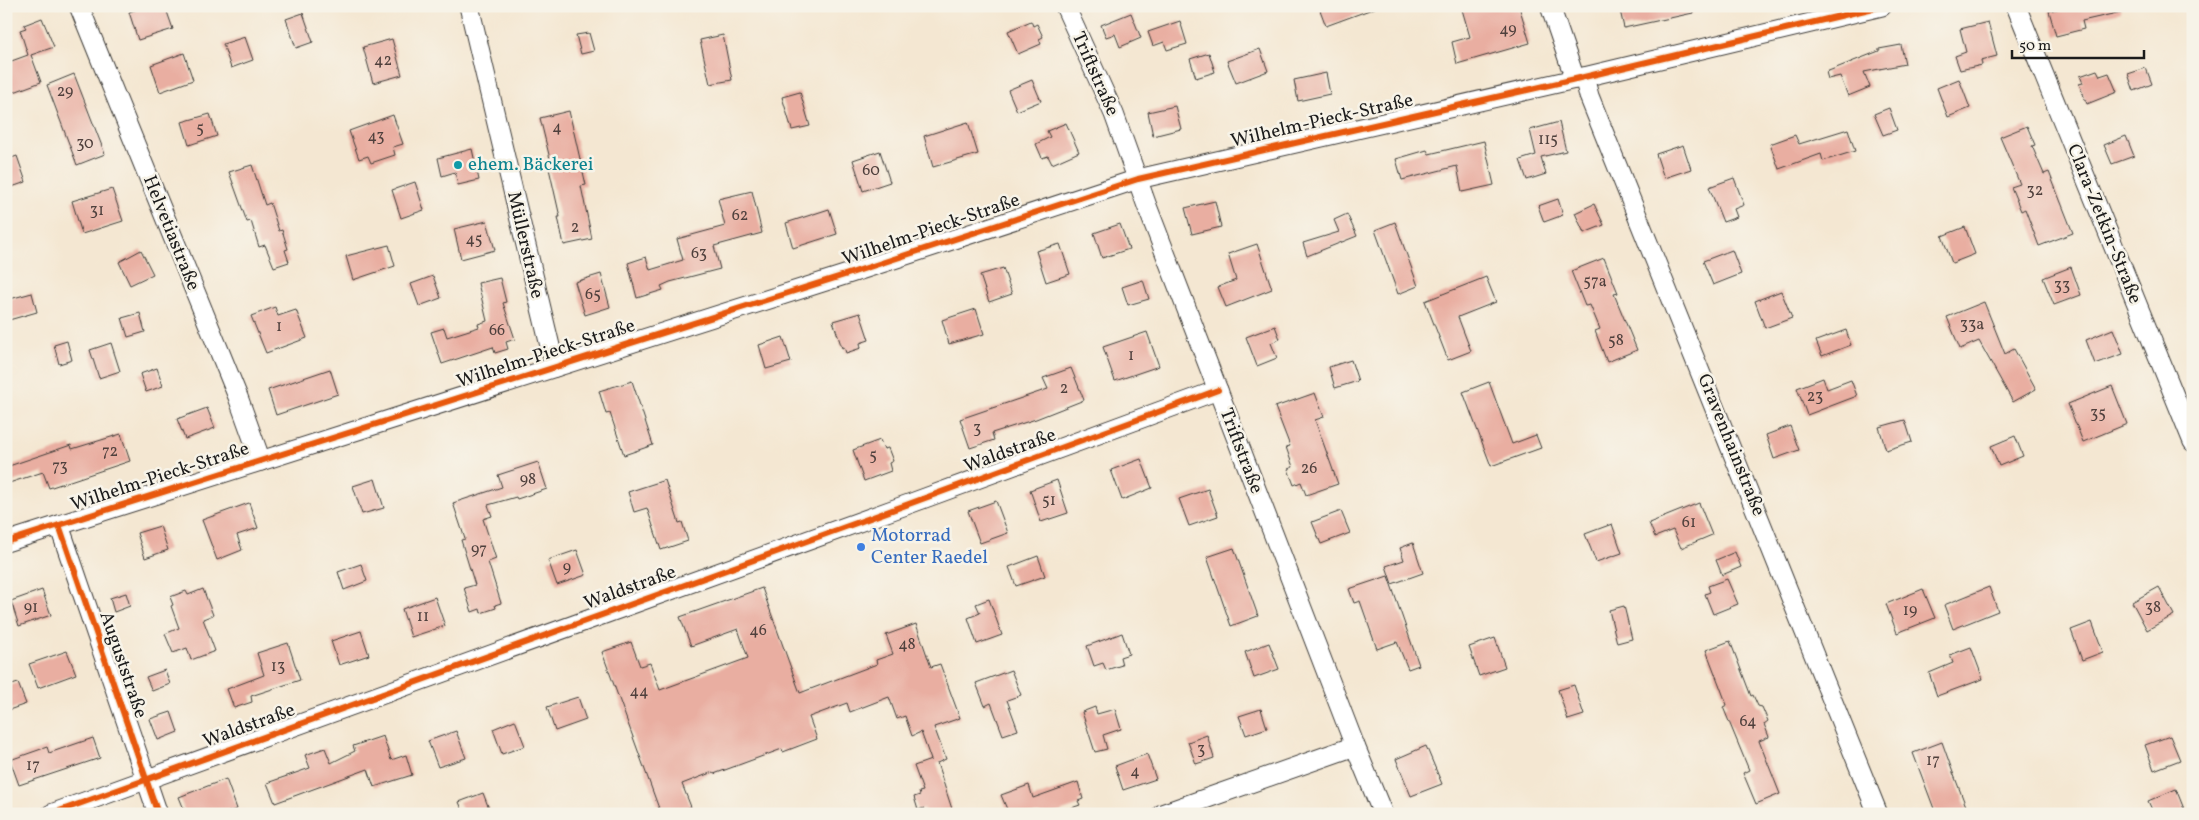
<svg xmlns="http://www.w3.org/2000/svg" width="2199" height="820" viewBox="0 0 2199 820" font-family="Vollkorn,serif">
<rect width="100%" height="100%" fill="#f7f3e8"/>
<filter id="ink" filterUnits="userSpaceOnUse"><feTurbulence type="fractalNoise" baseFrequency=".02" numOctaves="2"/><feDisplacementMap in="SourceGraphic" scale="10" xChannelSelector="R" yChannelSelector="G"/><feConvolveMatrix kernelMatrix="1 2 1 2 8 2 1 2 1" color-interpolation-filters="sRGB"/></filter>
<filter id="wash" filterUnits="userSpaceOnUse"><feTurbulence type="fractalNoise" baseFrequency=".0096" numOctaves="4" result="noise"/><feDisplacementMap in="SourceGraphic" scale="20" xChannelSelector="R" yChannelSelector="G"/><feGaussianBlur stdDeviation="1.12" result="paint"/><feColorMatrix in="noise" values="0 0 0 0 0 0 0 0 0 0 0 0 0 0 0 0 0 1.4 0 .05"/><feComposite in="paint" operator="in"/></filter>
<g filter="url(#wash)">
<rect width="100%" height="100%" fill="#f4e7d2"/>
<g id="blocks">
<g fill="#e9aea1">
<polygon points="146,6 165,6 173,29 138,40 129,12"/>
<polygon points="1323,6 1375,6 1375,8 1326,26 1320,10 1324,9"/>
<polygon points="1461,6 1519,6 1530,43 1457,64 1452,42 1470,37"/>
<polygon points="1619,6 1692,6 1693,13 1624,28"/>
<polygon points="2069,6 2120,6 2121,12 2082,21 2084,29 2056,36 2049,11"/>
<polygon points="303,13 313,42 296,48 286,19"/>
<polygon points="1131,13 1141,38 1120,47 1115,34 1106,37 1101,25"/>
<polygon points="42,18 54,47 31,55 41,82 6,95 6,63 28,55 20,30 26,28 24,25"/>
<polygon points="1031,21 1033,26 1037,24 1043,37 1039,39 1041,44 1018,54 1008,31"/>
<polygon points="1180,21 1187,44 1167,50 1164,42 1153,46 1148,32"/>
<polygon points="1988,22 1997,56 1981,60 1982,65 1960,70 1955,56 1966,52 1960,29"/>
<polygon points="589,33 594,51 581,54 576,35"/>
<polygon points="723,35 732,80 710,84 700,40"/>
<polygon points="245,37 253,60 231,68 223,44"/>
<polygon points="392,39 402,75 373,83 363,47"/>
<polygon points="1901,45 1905,64 1864,72 1870,87 1848,96 1840,76 1828,79 1826,72 1879,51 1879,49"/>
<polygon points="1260,49 1268,71 1236,83 1227,61"/>
<polygon points="184,53 193,80 160,92 151,65"/>
<polygon points="1209,53 1215,72 1196,78 1190,59"/>
<polygon points="2146,68 2152,84 2134,91 2128,74"/>
<polygon points="2097,70 2100,76 2109,73 2117,92 2087,104 2079,84 2083,83 2080,76"/>
<polygon points="1326,73 1330,94 1298,101 1294,80"/>
<polygon points="74,74 105,154 77,165 47,85"/>
<polygon points="1959,79 1970,108 1948,117 1937,88"/>
<polygon points="1032,80 1041,101 1017,111 1008,90"/>
<polygon points="800,92 810,126 792,130 782,97"/>
<polygon points="1175,106 1181,129 1153,136 1148,112"/>
<polygon points="1889,108 1897,130 1883,135 1874,114"/>
<polygon points="569,111 586,185 581,186 592,239 564,245 558,217 560,217 548,164 551,163 540,118"/>
<polygon points="210,114 217,136 189,145 182,122"/>
<polygon points="393,115 403,144 393,147 395,155 371,163 368,156 359,159 349,131"/>
<polygon points="968,122 978,154 933,167 924,136"/>
<polygon points="1559,122 1566,151 1541,157 1546,174 1527,180 1520,160 1536,155 1530,130"/>
<polygon points="1066,123 1079,152 1052,164 1048,156 1042,158 1036,144 1050,137 1047,131"/>
<polygon points="2027,126 2035,145 2032,146 2044,174 2049,172 2073,233 2039,246 2025,209 2021,211 2011,187 2020,184 2000,137"/>
<polygon points="1848,129 1855,151 1823,161 1821,154 1779,169 1770,144 1795,135 1799,144"/>
<polygon points="2126,136 2134,156 2112,164 2104,145"/>
<polygon points="1484,141 1494,185 1462,192 1457,166 1402,180 1396,159 1427,150 1429,154"/>
<polygon points="1683,145 1691,169 1664,178 1656,154"/>
<polygon points="472,149 479,180 458,185 455,172 442,176 438,158"/>
<polygon points="880,151 890,182 863,191 853,160"/>
<polygon points="17,156 26,182 6,189 6,160"/>
<polygon points="252,165 265,205 270,203 279,231 282,230 288,249 285,250 289,262 274,267 265,245 259,247 251,221 247,222 229,172"/>
<polygon points="1734,178 1744,205 1734,209 1737,217 1723,222 1709,187"/>
<polygon points="415,182 424,210 401,218 392,190"/>
<polygon points="112,189 123,221 82,234 72,201"/>
<polygon points="752,191 762,233 714,246 720,269 670,282 661,286 663,290 637,298 628,263 646,257 650,270 683,260 677,239 725,226 718,199"/>
<polygon points="1558,199 1563,215 1544,222 1538,206"/>
<polygon points="1215,201 1221,227 1192,234 1185,208"/>
<polygon points="1594,204 1604,225 1584,233 1575,213"/>
<polygon points="829,209 837,234 793,248 786,223"/>
<polygon points="1347,214 1357,236 1307,256 1303,243 1339,232 1334,220"/>
<polygon points="487,221 495,250 461,259 454,229"/>
<polygon points="1395,222 1418,286 1398,294 1375,230"/>
<polygon points="1120,224 1129,249 1102,258 1094,233"/>
<polygon points="1965,227 1975,254 1952,263 1942,236"/>
<polygon points="1060,244 1070,274 1046,282 1036,251"/>
<polygon points="1257,244 1272,289 1226,307 1218,287 1236,280 1228,254"/>
<polygon points="389,245 395,266 353,280 346,256"/>
<polygon points="141,250 153,274 130,285 119,262"/>
<polygon points="1732,250 1741,274 1713,285 1703,261"/>
<polygon points="1604,258 1618,293 1614,294 1637,350 1607,362 1595,331 1600,329 1590,305 1585,306 1571,271"/>
<polygon points="2071,267 2081,295 2054,305 2043,278"/>
<polygon points="1003,268 1012,294 989,302 980,275"/>
<polygon points="601,274 610,307 585,315 575,282"/>
<polygon points="433,276 441,298 419,306 411,284"/>
<polygon points="1486,277 1496,302 1458,317 1471,351 1448,360 1425,301"/>
<polygon points="500,278 506,302 503,303 515,339 506,342 508,349 495,353 493,347 442,364 431,332 444,328 447,337 479,327 478,324 487,321 478,283"/>
<polygon points="1143,280 1149,299 1128,305 1122,287"/>
<polygon points="1781,291 1792,318 1765,328 1755,301"/>
<polygon points="32,293 37,312 9,320 6,300"/>
<polygon points="1984,302 2005,354 2014,349 2036,389 2013,402 1979,341 1960,349 1947,317"/>
<polygon points="275,307 278,316 296,310 307,338 266,353 251,316"/>
<polygon points="976,309 984,334 949,344 942,320"/>
<polygon points="140,313 145,332 128,337 122,318"/>
<polygon points="860,313 869,340 860,343 861,348 846,353 844,347 842,348 833,321"/>
<polygon points="1275,326 1280,339 1271,343 1277,358 1257,366 1246,337"/>
<polygon points="2113,329 2123,354 2095,364 2086,340"/>
<polygon points="1846,330 1851,345 1822,356 1816,341"/>
<polygon points="1147,332 1159,366 1115,381 1103,347"/>
<polygon points="783,337 791,362 766,369 759,345"/>
<polygon points="67,341 72,360 59,364 54,345"/>
<polygon points="111,343 120,371 99,378 90,350"/>
<polygon points="1351,360 1358,381 1335,388 1329,367"/>
<polygon points="157,368 163,386 146,392 140,374"/>
<polygon points="1071,368 1084,400 1036,419 992,433 994,440 970,448 960,419 1048,389 1043,378"/>
<polygon points="330,369 338,394 276,415 268,390"/>
<polygon points="1823,378 1827,389 1851,380 1857,396 1807,415 1797,388"/>
<polygon points="632,381 653,445 624,455 610,413 606,414 599,391"/>
<polygon points="1489,382 1512,444 1536,435 1541,448 1491,466 1463,392"/>
<polygon points="2112,386 2127,424 2083,442 2068,404"/>
<polygon points="1315,393 1324,417 1315,420 1338,484 1306,495 1301,482 1294,485 1288,469 1293,467 1286,447 1290,446 1275,407"/>
<polygon points="207,408 215,428 185,439 177,419"/>
<polygon points="1905,420 1912,442 1886,450 1879,427"/>
<polygon points="1790,426 1799,450 1774,459 1766,435"/>
<polygon points="121,434 130,461 49,488 43,472 6,484 6,467 71,445 72,449"/>
<polygon points="2015,436 2023,456 1999,466 1991,446"/>
<polygon points="880,440 884,449 888,448 893,461 889,463 891,471 864,481 853,450"/>
<polygon points="1141,459 1152,488 1122,500 1111,470"/>
<polygon points="538,462 547,489 517,499 516,497 488,505 492,516 483,519 496,559 488,562 501,603 495,605 496,608 481,613 480,609 472,612 464,588 475,585 461,540 465,539 453,503 502,487 498,475"/>
<polygon points="375,479 384,508 362,514 353,486"/>
<polygon points="665,480 679,523 682,522 688,541 661,550 647,508 634,512 628,492"/>
<polygon points="1057,480 1068,513 1041,522 1030,490"/>
<polygon points="1208,489 1218,516 1189,526 1179,499"/>
<polygon points="996,501 1008,533 980,543 968,511"/>
<polygon points="249,503 258,528 237,535 242,550 217,560 202,520"/>
<polygon points="1699,503 1712,535 1681,548 1673,530 1655,537 1649,523"/>
<polygon points="1341,511 1350,533 1321,544 1312,522"/>
<polygon points="1612,524 1622,553 1596,562 1585,534"/>
<polygon points="160,526 168,550 145,558 137,533"/>
<polygon points="1413,543 1423,573 1392,584 1386,566 1404,560 1400,548"/>
<polygon points="1234,548 1258,616 1231,626 1207,557"/>
<polygon points="577,550 586,575 557,585 548,560"/>
<polygon points="1735,552 1741,567 1722,575 1716,560"/>
<polygon points="1038,556 1045,576 1016,586 1009,567"/>
<polygon points="361,564 367,581 344,590 338,572"/>
<polygon points="1388,576 1419,665 1408,669 1397,642 1377,649 1360,601 1354,603 1349,589"/>
<polygon points="1727,579 1738,604 1713,614 1705,594 1710,592 1708,586"/>
<polygon points="1989,587 1998,611 1953,629 1944,605"/>
<polygon points="2159,587 2174,615 2147,630 2132,602"/>
<polygon points="762,588 800,693 877,664 876,660 893,654 886,635 916,624 931,667 940,664 960,718 934,727 946,759 937,763 952,809 936,814 926,814 924,808 918,810 914,797 920,795 919,792 923,791 914,766 931,760 921,732 912,736 905,716 897,719 889,697 850,712 847,703 809,717 817,739 783,752 782,749 714,774 713,772 682,784 691,807 673,814 661,814 602,652 631,642 640,666 650,663 660,690 748,658 738,629 691,646 680,617"/>
<polygon points="203,589 213,615 203,619 215,651 191,660 187,648 173,653 165,634 179,628 171,606 173,605 170,597 186,591 188,595"/>
<polygon points="1923,589 1935,618 1897,633 1886,604"/>
<polygon points="42,590 51,615 19,626 11,601"/>
<polygon points="126,593 130,606 114,612 110,598"/>
<polygon points="435,597 445,626 411,637 402,609"/>
<polygon points="989,599 1002,635 977,644 968,618 980,613 976,604"/>
<polygon points="1624,606 1632,639 1617,643 1609,610"/>
<polygon points="2092,622 2103,652 2082,660 2071,630"/>
<polygon points="361,631 369,655 339,665 331,641"/>
<polygon points="1122,633 1129,654 1120,657 1122,665 1106,670 1103,663 1094,666 1087,646"/>
<polygon points="1495,638 1505,667 1479,676 1469,647"/>
<polygon points="1730,641 1751,696 1753,695 1758,706 1762,707 1768,721 1764,724 1769,737 1759,741 1780,794 1756,804 1743,773 1749,770 1723,707 1727,705 1706,650"/>
<polygon points="288,643 300,680 251,696 252,702 234,708 227,689 264,675 257,653"/>
<polygon points="1269,643 1279,669 1254,678 1245,652"/>
<polygon points="1971,647 1983,679 1937,696 1929,673 1953,663 1950,655"/>
<polygon points="67,651 76,674 38,688 29,664"/>
<polygon points="165,670 170,684 152,691 146,677"/>
<polygon points="1011,670 1021,695 1007,700 1018,730 1003,735 991,703 985,706 976,683"/>
<polygon points="18,683 26,704 6,711 6,687"/>
<polygon points="1574,685 1584,715 1568,720 1558,690"/>
<polygon points="578,697 586,720 555,731 547,707"/>
<polygon points="1095,707 1097,714 1115,709 1121,729 1103,735 1107,749 1095,752 1082,712"/>
<polygon points="1261,709 1267,728 1246,735 1239,716"/>
<polygon points="171,712 178,732 158,740 150,719"/>
<polygon points="515,720 525,746 502,754 493,729"/>
<polygon points="456,731 466,758 438,767 428,741"/>
<polygon points="1207,735 1214,758 1196,764 1188,742"/>
<polygon points="383,736 391,760 406,755 412,775 374,787 368,769 275,803 267,783 310,768 305,755 325,748 331,763 355,751 353,746"/>
<polygon points="2170,736 2180,760 2154,770 2145,745"/>
<polygon points="93,738 100,758 19,785 10,760 47,747 49,753"/>
<polygon points="1942,742 1952,770 1969,814 1936,814 1913,753"/>
<polygon points="1426,746 1442,784 1411,796 1396,759"/>
<polygon points="1147,754 1156,779 1123,790 1115,766"/>
<polygon points="226,779 237,809 224,814 186,814 179,797"/>
<polygon points="1078,782 1083,799 1078,801 1080,805 1054,814 1009,814 1001,795 1029,785 1033,798"/>
<polygon points="2176,789 2186,814 2154,814 2148,801"/>
<polygon points="483,793 491,814 464,814 459,802"/>
</g>
</g>
</g>
<g filter="url(#ink)">
<use href="#blocks" fill-opacity="0" stroke="#3c3a37" stroke-width="1"/>
<g fill="none" stroke-linecap="round" stroke-linejoin="round">
<g stroke="#3c3a37" stroke-width="21">
<g id="minor">
<polyline points="79,6 238,397 261,461"/>
<polyline points="469,6 555,367"/>
<polyline points="1065,6 1114,114 1147,206 1355,746 1383,814"/>
<polyline points="1550,6 1575,79"/>
<polyline points="2016,6 2193,442"/>
<polyline points="1584,77 1589,96 1878,814"/>
<polyline points="59,525 158,814"/>
<polyline points="6,542 854,272 1138,179 1584,77 1882,6"/>
<polyline points="51,814 906,505 1218,390"/>
<polyline points="1162,814 1355,746"/>
</g>
</g>
<use href="#minor" stroke="#fff" stroke-width="19"/>
<g stroke="#f7f3e8" stroke-width="9">
<g id="cycleway">
<polyline points="59,525 158,814"/>
<polyline points="6,542 854,272 1138,179 1584,77 1882,6"/>
<polyline points="51,814 906,505 1218,390"/>
</g>
</g>
<use href="#cycleway" stroke="#e8590c" stroke-width="6"/>
</g>
</g>
<circle fill="#0f9aa8" stroke="#f7f3e8" stroke-width="2" cx="458" cy="165" r="5"/>
<circle fill="#3f7fe0" stroke="#f7f3e8" stroke-width="2" cx="861" cy="547" r="5"/>
<g text-anchor="middle" dominant-baseline="central" stroke-width="5" stroke-linejoin="round" paint-order="stroke">
<g font-size="16" fill="#4f403d">
<text x="1508" y="30">49</text>
<text x="383" y="61">42</text>
<text x="65" y="92">29</text>
<text x="557" y="128">4</text>
<text x="200" y="129">5</text>
<text x="376" y="137">43</text>
<text x="1548" y="140">115</text>
<text x="85" y="144">30</text>
<text x="871" y="171">60</text>
<text x="2035" y="191">32</text>
<text x="97" y="211">31</text>
<text x="740" y="216">62</text>
<text x="575" y="228">2</text>
<text x="474" y="240">45</text>
<text x="699" y="254">63</text>
<text x="1595" y="282">57a</text>
<text x="2062" y="286">33</text>
<text x="593" y="295">65</text>
<text x="1972" y="325">33a</text>
<text x="279" y="327">1</text>
<text x="497" y="331">66</text>
<text x="1616" y="341">58</text>
<text x="1131" y="356">1</text>
<text x="1064" y="389">2</text>
<text x="1815" y="397">23</text>
<text x="2098" y="414">35</text>
<text x="977" y="429">3</text>
<text x="110" y="452">72</text>
<text x="873" y="456">5</text>
<text x="60" y="467">73</text>
<text x="1309" y="469">26</text>
<text x="528" y="480">98</text>
<text x="1049" y="501">51</text>
<text x="1689" y="523">61</text>
<text x="479" y="550">97</text>
<text x="567" y="568">9</text>
<text x="31" y="608">91</text>
<text x="2153" y="608">38</text>
<text x="1910" y="611">19</text>
<text x="423" y="617">11</text>
<text x="758" y="631">46</text>
<text x="907" y="645">48</text>
<text x="278" y="667">13</text>
<text x="639" y="692">44</text>
<text x="1748" y="722">64</text>
<text x="1201" y="750">3</text>
<text x="1933" y="761">17</text>
<text x="33" y="766">17</text>
<text x="1135" y="772">4</text>
</g>
<g font-size="19" fill="#1c1c1c" stroke="#f7f3e8">
<text transform="translate(1095 74) rotate(66)">Triftstraße</text>
<text transform="translate(1322 121) rotate(-13)">Wilhelm-Pieck-Straße</text>
<text transform="translate(2104 224) rotate(68)">Clara-Zetkin-Straße</text>
<text transform="translate(931 230) rotate(-19)">Wilhelm-Pieck-Straße</text>
<text transform="translate(171 233) rotate(68)">Helvetiastraße</text>
<text transform="translate(525 245) rotate(77)">Müllerstraße</text>
<text transform="translate(546 354) rotate(-18)">Wilhelm-Pieck-Straße</text>
<text transform="translate(1731 445) rotate(68)">Gravenhainstraße</text>
<text transform="translate(1010 451) rotate(-20)">Waldstraße</text>
<text transform="translate(1241 451) rotate(69)">Triftstraße</text>
<text transform="translate(160 477) rotate(-18)">Wilhelm-Pieck-Straße</text>
<text transform="translate(630 588) rotate(-20)">Waldstraße</text>
<text transform="translate(123 665) rotate(71)">Auguststraße</text>
<text transform="translate(249 726) rotate(-20)">Waldstraße</text>
</g>
<g font-size="19" fill="#0d838f" stroke="#f7f3e8" text-anchor="start">
<text x="468" y="165">ehem. Bäckerei</text>
</g>
<g font-size="19" fill="#366cbe" stroke="#f7f3e8" text-anchor="start">
<text x="871" y="536">Motorrad<tspan x="871" dy="22">Center Raedel</tspan></text>
</g>
</g>
<rect width="2199" height="820" fill="none" stroke="#f7f3e8" stroke-width="25"/>
<path d="M2012 50v8h132v-8" fill="none" stroke="#1c1c1c" stroke-width="2.5"/>
<text x="2019" y="50" font-size="15" fill="#1c1c1c" stroke="#f7f3e8" stroke-width="4" paint-order="stroke">50 m</text>
</svg>
